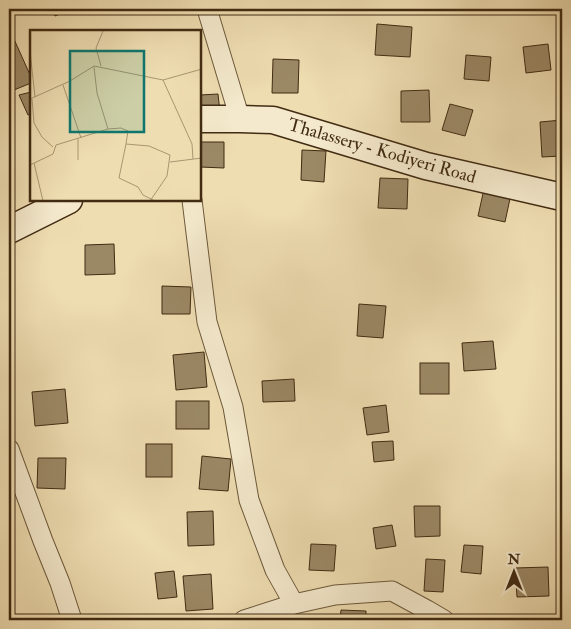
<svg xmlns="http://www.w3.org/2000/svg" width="571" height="629" viewBox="0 0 571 629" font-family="'IM FELL Double Pica',serif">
<rect width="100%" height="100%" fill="#eeddb1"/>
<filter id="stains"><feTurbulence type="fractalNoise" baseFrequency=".004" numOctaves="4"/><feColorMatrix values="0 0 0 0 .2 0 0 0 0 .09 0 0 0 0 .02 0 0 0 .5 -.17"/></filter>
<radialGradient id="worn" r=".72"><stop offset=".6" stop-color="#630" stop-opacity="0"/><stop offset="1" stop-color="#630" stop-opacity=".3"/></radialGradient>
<g fill="#9b8865" stroke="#412b12">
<polygon points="52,9 72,9 55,16"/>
<polygon points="377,24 412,27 410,57 375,55"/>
<polygon points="9,28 31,77 31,83 14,90 9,77"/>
<polygon points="548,44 551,70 526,73 523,47"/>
<polygon points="466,55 491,57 489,81 464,79"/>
<polygon points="273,59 299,60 298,93 272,93"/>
<polygon points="429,90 430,122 401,122 401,91"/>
<polygon points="31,92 31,114 28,115 19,95"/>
<polygon points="218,94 220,112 200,113 200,95"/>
<polygon points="450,104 473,110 465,136 442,130"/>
<polygon points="562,120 562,156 542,157 540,122"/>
<polygon points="200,142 224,142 224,168 200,167"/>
<polygon points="302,150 326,151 324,182 301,180"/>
<polygon points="380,178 408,179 407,209 378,208"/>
<polygon points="484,189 511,194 505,222 478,216"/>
<polygon points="114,244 115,274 85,275 85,245"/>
<polygon points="162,286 191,287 190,314 162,314"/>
<polygon points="359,304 386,306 383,338 357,336"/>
<polygon points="493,341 496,369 464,371 462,343"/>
<polygon points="204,352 207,387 176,390 173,355"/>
<rect x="420" y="363" width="29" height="31"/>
<polygon points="294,379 295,401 263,402 262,381"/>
<polygon points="65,389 68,423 35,426 32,392"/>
<rect x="176" y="401" width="33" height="28"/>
<polygon points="386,405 389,432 367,435 363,408"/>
<polygon points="393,441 394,460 374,462 372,442"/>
<rect x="146" y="444" width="26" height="33"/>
<polygon points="202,456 231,459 228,491 199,489"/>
<polygon points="38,458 66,458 65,489 37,488"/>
<polygon points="414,506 440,506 440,536 415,537"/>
<polygon points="213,511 214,545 188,546 187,512"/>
<polygon points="392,525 396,546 376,549 373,528"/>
<polygon points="311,544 336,545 334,571 309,570"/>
<polygon points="464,545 483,546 481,574 461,572"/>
<polygon points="9,554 12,578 9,578"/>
<polygon points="426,559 445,560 443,592 424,591"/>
<polygon points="548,567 549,596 517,597 515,568"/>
<polygon points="174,571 177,597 158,599 155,573"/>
<polygon points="211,574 213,609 186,611 183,576"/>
<polygon points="341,610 366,611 366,620 340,620"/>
</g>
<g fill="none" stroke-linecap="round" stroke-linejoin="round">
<g stroke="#6c583a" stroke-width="21">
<g id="street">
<polyline points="207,9 240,119"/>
<polyline points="192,200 207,322 233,407 249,500 275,570 294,604 335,595 392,591 427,610 444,620"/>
<polyline points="9,449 43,541 60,583 72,620"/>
<polyline points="244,620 294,604"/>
</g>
</g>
<g stroke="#412b12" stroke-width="29">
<g id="secondary">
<polyline points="200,119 240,119 273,120 426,166 562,197"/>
<polyline points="9,230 69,200"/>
</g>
</g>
<use href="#street" stroke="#f4e9cc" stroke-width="19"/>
<use href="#secondary" stroke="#f4e9cc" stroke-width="26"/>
</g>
<g text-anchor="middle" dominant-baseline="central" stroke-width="4" stroke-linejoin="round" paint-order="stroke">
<g font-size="18" fill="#412b12" stroke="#f4e9cc">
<text transform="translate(382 151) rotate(16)">Thalassery - Kodiyeri Road</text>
</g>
</g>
<g transform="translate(30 30)">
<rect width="171" height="171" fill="#eeddb1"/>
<path fill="none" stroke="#a99671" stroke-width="1" d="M0,21L5,67M71,36L66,18L73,1M64,37L67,63L78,99L91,98L98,101L96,114L119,116L140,125L137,146L120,171M133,50L162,114L163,129M33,55L51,108M0,69L40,51L64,36L133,50L172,39M2,69L4,93L12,107L23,117M96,114L89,148L108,157L113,165L125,171M48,130V109M140,132L172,128M4,133L13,171M0,135L23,124L26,115L78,99"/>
<path fill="#0f766e" fill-opacity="0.15" stroke="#0f766e" stroke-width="2.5" d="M40,21H114V102H40Z"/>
<rect width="171" height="171" fill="none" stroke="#412b12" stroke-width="2.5"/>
</g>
<rect width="571" height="629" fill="none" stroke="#eeddb1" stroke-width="30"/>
<rect x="10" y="10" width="551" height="609" fill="none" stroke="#412b12" stroke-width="2.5"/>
<rect x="15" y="15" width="541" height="599" fill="none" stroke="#412b12"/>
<g transform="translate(514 572)" stroke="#f4e9cc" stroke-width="4" paint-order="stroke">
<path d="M0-4L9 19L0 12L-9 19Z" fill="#412b12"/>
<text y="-8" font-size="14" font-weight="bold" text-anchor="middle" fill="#412b12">N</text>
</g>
<rect width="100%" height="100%" filter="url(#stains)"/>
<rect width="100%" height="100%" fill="url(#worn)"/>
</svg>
